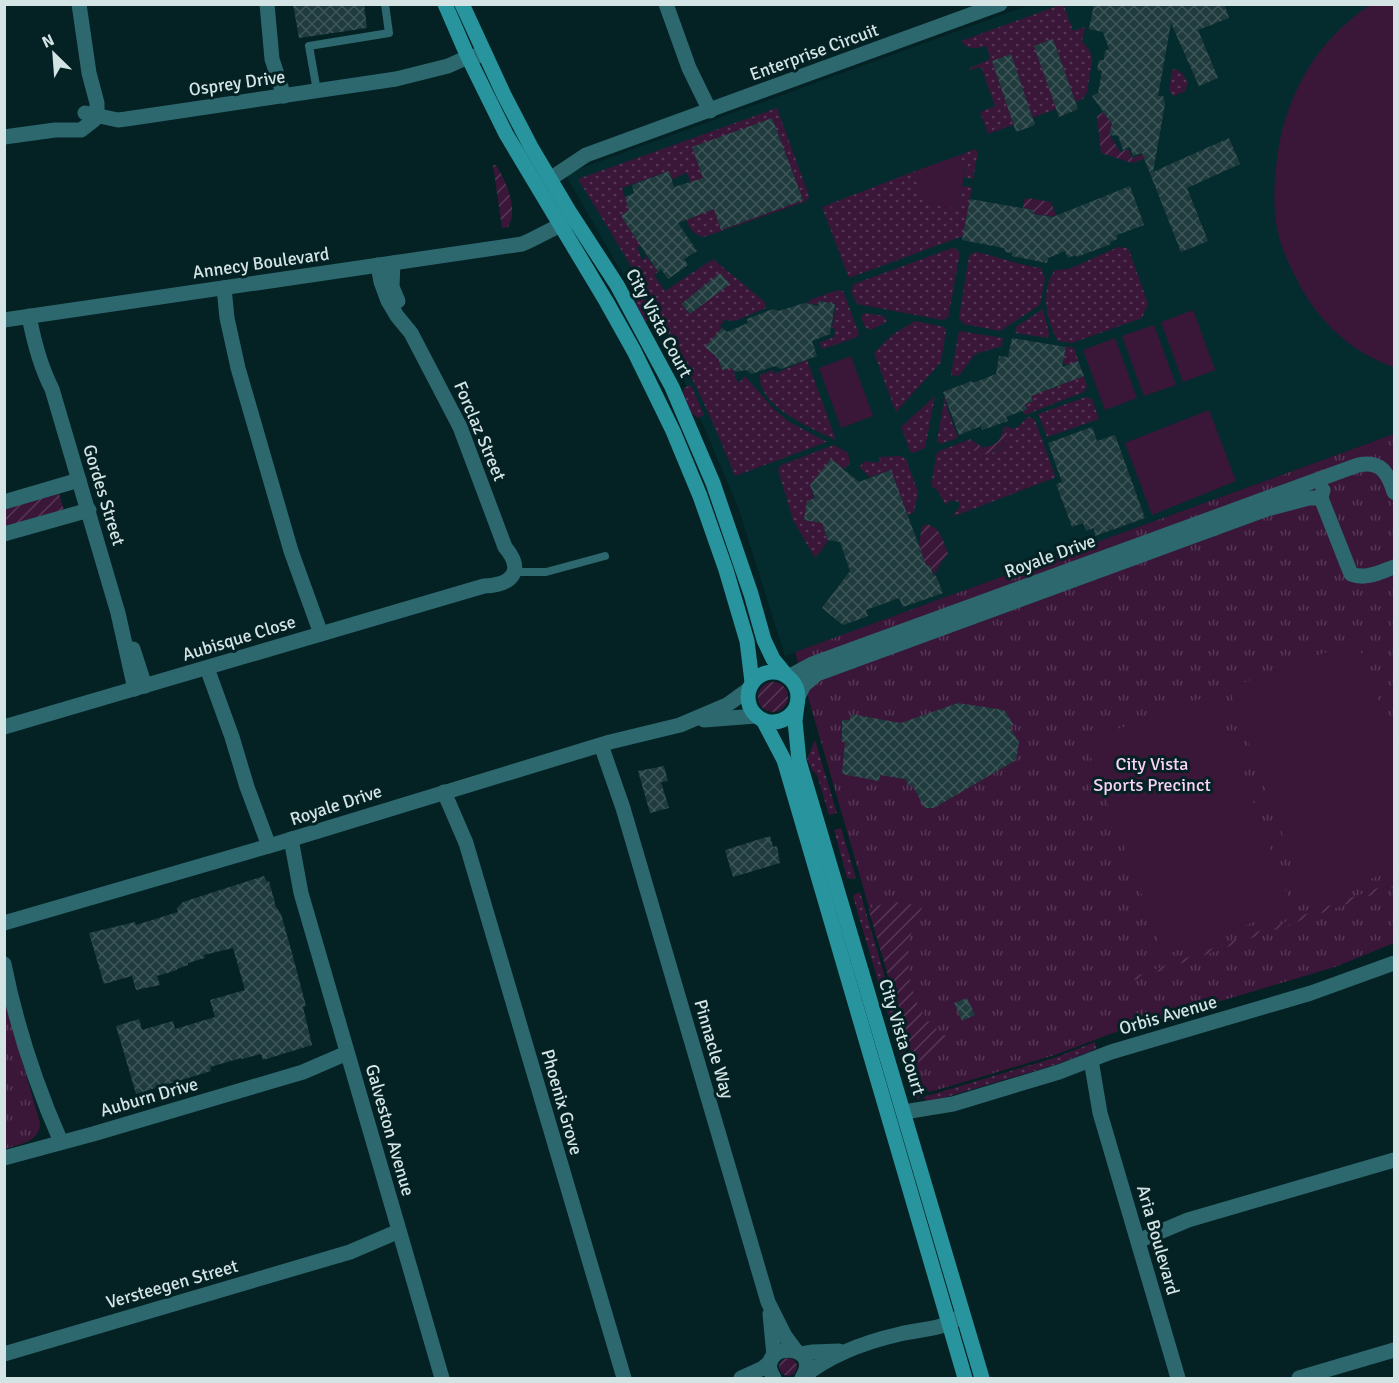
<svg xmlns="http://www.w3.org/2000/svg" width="1399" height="1383" viewBox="0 0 1399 1383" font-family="Signika,sans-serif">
<defs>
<pattern id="grass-dots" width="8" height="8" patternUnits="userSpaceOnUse" patternTransform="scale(1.5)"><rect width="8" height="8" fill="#3a1639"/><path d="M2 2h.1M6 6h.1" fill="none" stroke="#563856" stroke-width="1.8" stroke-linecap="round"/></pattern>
<pattern id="park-tufts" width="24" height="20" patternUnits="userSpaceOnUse" patternTransform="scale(1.5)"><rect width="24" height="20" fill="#3a1639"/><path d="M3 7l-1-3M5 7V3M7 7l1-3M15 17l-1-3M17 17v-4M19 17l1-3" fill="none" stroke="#563856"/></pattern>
<pattern id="garden-furrows" width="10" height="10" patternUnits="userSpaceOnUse" patternTransform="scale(1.5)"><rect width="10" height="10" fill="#3a1639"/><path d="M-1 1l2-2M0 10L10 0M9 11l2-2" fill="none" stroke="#563856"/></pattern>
<pattern id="building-cross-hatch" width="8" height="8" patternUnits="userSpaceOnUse" patternTransform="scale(1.5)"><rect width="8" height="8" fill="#1f3b3d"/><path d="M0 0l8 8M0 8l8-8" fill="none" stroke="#3f5759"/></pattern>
</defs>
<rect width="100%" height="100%" fill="#042124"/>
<polygon fill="#042c2f" points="1029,5 1394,5 1394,434 785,656 738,507 685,383 565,174"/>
<g fill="url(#grass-dots)">
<path d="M1060,5H1066L1064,6L1073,31L1085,27L1082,41L1090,51L1092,61L1087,92L1083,99L988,134L980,112L995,106L981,67L970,70V68L990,59L987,46C975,49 968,50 961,41Z"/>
<polygon points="1175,69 1182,73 1188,83 1185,91 1174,96 1169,91 1172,70"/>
<path d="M777,108L809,196L808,199L804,202L704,237C695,236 689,228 686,220L694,217L691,184L687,173L672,179L669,171L622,188L629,210L621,216L642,246L637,247L642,260L647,257L658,272L654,275L665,291L713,259L765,302L766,308L735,321L725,320L720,326L722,328L706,347L718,358L722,370L731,368L734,370L735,377L739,383L745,376L773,408L788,421L827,442L735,476C693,368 639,277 578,179Z"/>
<polygon points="975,149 978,152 973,179 964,177 965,170 960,155"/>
<polygon points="915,171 921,188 958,209 962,186 972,187 963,236 849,278 822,207"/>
<path d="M1118,247L1126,248L1129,250L1148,304L1142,318L1072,343L1058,341C1046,320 1040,291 1055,270L1069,269Z"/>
<polygon points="952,248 955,248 960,253 948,318 942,320 857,304 851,291 854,284"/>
<path d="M975,252C998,256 1018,265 1041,268L1045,279L1040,305L1000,331L963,324L959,318L969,256Z"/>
<polygon points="838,290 843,291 859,334 857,337 823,349 819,343 834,337 835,329 832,328 836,304 819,301 818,305 807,303 812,299"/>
<polygon points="643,293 658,321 652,324 643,319 635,304 637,296"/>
<polygon points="1043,309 1049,333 1048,338 1015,333 1016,327"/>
<polygon points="865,313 884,316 887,322 870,330 865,327 861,317"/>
<polygon points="915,321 944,327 946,330 941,362 896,412 874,353 892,335"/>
<polygon points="959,331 1003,338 1002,346 975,354 959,376 951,375"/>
<polygon points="1066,347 1074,348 1087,386 1084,392 1025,415 1023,411 1027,409 1025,404 1033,401 1030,394 1058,387 1069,365 1063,363"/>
<path d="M807,360L836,440C813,429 757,406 760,375L773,370L774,374Z"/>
<polygon points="691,385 704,415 698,418 690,412 682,396 684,388"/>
<polygon points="950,389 954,400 945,402 958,438 940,444 937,441 946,390"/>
<polygon points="935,396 925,448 913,453 910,451 901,427"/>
<polygon points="1086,397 1092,399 1099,419 1047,437 1038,414"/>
<path d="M1029,417L1035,420L1055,476L1054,478L952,517L960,506L959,502L951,500L946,505L937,490L931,486L937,452L968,440C976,466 1015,452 1006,426L1014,429C1021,426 1023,420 1029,417Z"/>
<polygon points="834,445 848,453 850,463 844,469 831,459 810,485 828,540 822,550 815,558 793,520 778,470 781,465"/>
<polygon points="900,456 906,459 918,492 914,512 908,515 904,505 901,505 891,470 870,477 859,467 865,461 877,463 880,460 879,457"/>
<polygon points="815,740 837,813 829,815 817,775 812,770 807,759"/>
<polygon points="841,828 856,878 851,879 847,878 834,830"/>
<polygon points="860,892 920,1097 918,1100 910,1089 853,897 855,894"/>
<polygon points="1095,1042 1096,1049 1058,1064 933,1101 927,1102 923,1097 1054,1058"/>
</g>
<g fill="url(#park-tufts)">
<polygon points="1394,434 1394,943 1335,967 1110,1034 1055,1055 930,1092 921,1087 795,652"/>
<path d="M4,999L40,1123C40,1142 20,1144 5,1149Z"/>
</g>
<g fill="url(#garden-furrows)">
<polygon points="1104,112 1112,124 1110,135 1120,152 1128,149 1132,158 1152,151 1154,156 1132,163 1101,153 1097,117 1098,115"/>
<path d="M493,165H496C506,181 519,210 508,227L502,228Z"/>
<polygon points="1027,198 1051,202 1057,217 1033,214 1033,210 1023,208 1024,200"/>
<path d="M1006,426L1008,438C999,455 975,463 968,440L970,439L982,447C995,447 1003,440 1003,427Z"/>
<polygon points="59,493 64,510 5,527 5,509"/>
<path d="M926,524C941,527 943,541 948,554L942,561L934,575L930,566H926L916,559L922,527Z"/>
<circle cx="773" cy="697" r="15"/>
<polygon points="1394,882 1394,887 1118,986 1120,982"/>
<path d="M892,902L907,903L922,908C902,938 905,986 924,1016C931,1026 942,1033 952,1040L936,1056L914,1063L868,908Z"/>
<circle cx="788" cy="1367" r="9"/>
</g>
<g fill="#3a1639">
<path d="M1370,5H1394V367C1351,353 1316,319 1296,278C1289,264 1281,248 1278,232C1273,211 1274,189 1276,168C1282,101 1314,42 1370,5Z"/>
<polygon points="960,155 965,170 958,209 924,203 915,171"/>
<polygon points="1193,310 1215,370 1183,382 1161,322"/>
<polygon points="1154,325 1176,385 1144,396 1122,336"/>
<polygon points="1115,338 1137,398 1105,410 1083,350"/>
<polygon points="851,356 873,416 841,428 819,368"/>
<polygon points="1209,410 1236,481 1152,515 1125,443"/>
<polygon points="1357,641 1394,742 1394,870 1307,902 1229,688"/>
<polygon points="1214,694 1292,908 1164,955 1085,741"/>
</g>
<g fill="url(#building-cross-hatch)">
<polygon points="293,4 364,4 367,28 299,38"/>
<polygon points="1094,4 1224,4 1229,18 1198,30 1218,78 1199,86 1171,23 1158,96 1163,96 1165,104 1153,172 1229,138 1240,164 1187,188 1208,241 1181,252 1142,153 1133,156 1130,147 1123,150 1118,136 1109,135 1112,124 1092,96 1098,93 1102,71 1097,70 1099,60 1104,60 1105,51 1109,49 1103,32 1089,29"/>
<polygon points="1053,39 1078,109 1059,117 1034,46"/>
<polygon points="1011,54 1035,125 1016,132 992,61"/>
<polygon points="772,118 803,200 721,230 714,209 678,223 697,251 684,259 688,265 668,279 661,269 658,272 621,216 629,210 625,197 634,193 632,185 669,171 674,187 703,178 692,147"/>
<polygon points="1130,186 1144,225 1117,235 1117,239 1110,242 1111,244 1077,257 1076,255 1068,258 1065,251 1048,258 1047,263 1012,256 1012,253 1006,252 1004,248 962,240 970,199 1033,210 1033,214 1053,217"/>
<polygon points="720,273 730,284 690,314 681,304"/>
<polygon points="819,301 835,304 830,334 812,341 817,356 781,369 775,366 751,374 746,370 736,372 731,368 722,370 718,358 705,347 722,328 727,332 748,323 747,319 773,309 779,311 804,303 818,306"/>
<polygon points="1012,338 1066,347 1062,367 1078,361 1084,376 1031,396 1033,401 1025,404 1027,409 1006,417 1008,421 982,430 981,426 959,435 943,392 972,381 973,383 996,374 999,356 1008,357"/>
<polygon points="1092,427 1097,441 1115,435 1145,518 1095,536 1094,528 1086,531 1083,523 1072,527 1056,484 1062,482 1048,443"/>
<polygon points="831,459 859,482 891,470 926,565 930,566 933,575 936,576 943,593 903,607 899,598 866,610 868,616 843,625 822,608 850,571 840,542 828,540 822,523 804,520 807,501 815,498 810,485"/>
<polygon points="958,703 1004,710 1014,725 1009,727 1019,742 1016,760 934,808 925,808 912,785 910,787 905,779 880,775 879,781 842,774 845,742 842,742 842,720 850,720 851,714 901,723"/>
<polygon points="664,766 668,781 661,782 669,808 650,813 638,771"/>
<polygon points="770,836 773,847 777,846 780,863 733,877 725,850"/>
<polygon points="264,876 267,882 269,881 276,907 281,914 292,953 306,1006 303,1007 312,1045 263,1060 261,1054 242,1059 241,1058 210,1067 211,1071 136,1094 116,1026 139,1019 142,1030 173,1021 175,1029 215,1017 210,1000 245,990 233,948 204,955 205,958 188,963 188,965 177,969 177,970 157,976 160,985 136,990 132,976 104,984 89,933 135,922 136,925 178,912 177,908 183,902"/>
<polygon points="967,998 975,1015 962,1021 954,1003"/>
</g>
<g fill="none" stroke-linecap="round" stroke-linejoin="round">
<g stroke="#2c686e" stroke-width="8">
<polyline points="317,91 309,46 389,33 385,4"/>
<polyline points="514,572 546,572 605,556"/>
</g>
<g stroke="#2c686e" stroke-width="15">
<polyline points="267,4 272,59 284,96"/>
<polyline points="666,4 689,68 710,111"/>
<polyline points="85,113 118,120 126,119 396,79 448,66 468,57 485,55"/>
<polyline points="4,137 55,130 81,130 94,120 97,113 97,103 89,73 79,4"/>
<polyline points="550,179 586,155 1000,4"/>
<polyline points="393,263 392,287 398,301"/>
<polyline points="224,288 227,318 238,368 291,551 321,634"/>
<path d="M29,316C34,342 40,366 52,389L118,613L135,689"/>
<path d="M4,320L522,244C540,237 554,226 573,221"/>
<path d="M1323,490L1321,498L1351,574C1366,580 1380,572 1394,567"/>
<polyline points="4,502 79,480"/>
<polyline points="4,534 89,510"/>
<polyline points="133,649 145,686"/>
<polyline points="207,668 232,737 247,787 269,846"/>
<path d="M788,677L812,664L1358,465C1381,460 1388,473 1394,492"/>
<polyline points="798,697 804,685 817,674 1267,509 1309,498 1321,498"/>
<polyline points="704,720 756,716"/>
<path d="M4,727L484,586C512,585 525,571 505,547L460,427L411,333L397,316L388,301L381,282L378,265"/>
<polyline points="601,745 623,808 768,1302 785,1336 796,1351"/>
<polyline points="444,792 466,843 624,1378"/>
<polyline points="291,839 301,893 442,1378"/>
<polyline points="4,923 279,843 610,742 680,725 727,705 749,689"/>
<path d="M4,964C16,1024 36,1085 61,1142"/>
<polyline points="1091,1060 1100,1113 1178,1378"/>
<polyline points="904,1112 953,1104 1059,1072 1111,1052 1311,993 1394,963"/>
<polyline points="4,1158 93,1134 303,1072 347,1053"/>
<polyline points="1138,1241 1188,1220 1394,1160"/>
<polyline points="770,1314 774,1356"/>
<polyline points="4,1354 350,1252 399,1231"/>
<polyline points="801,1354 813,1352 839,1351"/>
<path d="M803,1377C831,1354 865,1342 900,1334C920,1329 941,1330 958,1318"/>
<polyline points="741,1378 763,1368 771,1361"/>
<path d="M774,1378C751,1341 825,1341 802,1378"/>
<polyline points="1299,1378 1394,1350"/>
</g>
<g stroke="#28949d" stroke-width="15">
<polyline points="445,4 468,57 506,134 606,301 634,351 673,431 700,496 726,570 747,641 752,682"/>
<polyline points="462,4 504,95 531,147 569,211 617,285 672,387 713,483 751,594 764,640 773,659 787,676"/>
<circle cx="773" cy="697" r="25"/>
<polyline points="797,705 795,721 799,761 982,1378"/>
<polyline points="763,720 784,760 965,1378"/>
</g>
</g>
<g text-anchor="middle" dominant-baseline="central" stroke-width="6" stroke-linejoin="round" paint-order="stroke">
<g font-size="18" fill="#d4e4e5" stroke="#042124">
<text transform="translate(814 52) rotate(-20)">Enterprise Circuit</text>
<text transform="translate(237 83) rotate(-8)">Osprey Drive</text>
<text transform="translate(261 263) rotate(-8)">Annecy Boulevard</text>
<text transform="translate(659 323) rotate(62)">City Vista Court</text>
<text transform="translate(480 431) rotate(67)">Forclaz Street</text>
<text transform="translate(104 495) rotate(73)">Gordes Street</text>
<text transform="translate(1050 556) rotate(-20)">Royale Drive</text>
<text transform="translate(239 638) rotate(-17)">Aubisque Close</text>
<text transform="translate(336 805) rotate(-18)">Royale Drive</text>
<text transform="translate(1168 1015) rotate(-16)">Orbis Avenue</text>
<text transform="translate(902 1037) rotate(73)">City Vista Court</text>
<text transform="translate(714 1049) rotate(74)">Pinnacle Way</text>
<text transform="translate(149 1097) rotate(-16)">Auburn Drive</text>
<text transform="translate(562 1102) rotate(74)">Phoenix Grove</text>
<text transform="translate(390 1130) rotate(74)">Galveston Avenue</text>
<text transform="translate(1158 1240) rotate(74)">Aria Boulevard</text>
<text transform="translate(172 1284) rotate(-16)">Versteegen Street</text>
</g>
<g font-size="18" fill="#fbd2f7" stroke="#042124">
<text x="1152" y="764">City Vista<tspan x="1152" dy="21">Sports Precinct</tspan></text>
</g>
</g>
<rect width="1399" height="1383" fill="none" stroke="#d4e4e5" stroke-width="12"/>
<g transform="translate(54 54) rotate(335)" stroke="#042124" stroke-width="4.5" paint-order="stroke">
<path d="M0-4.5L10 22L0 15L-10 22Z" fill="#d4e4e5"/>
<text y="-9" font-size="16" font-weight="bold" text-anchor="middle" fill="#d4e4e5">N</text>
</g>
</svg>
